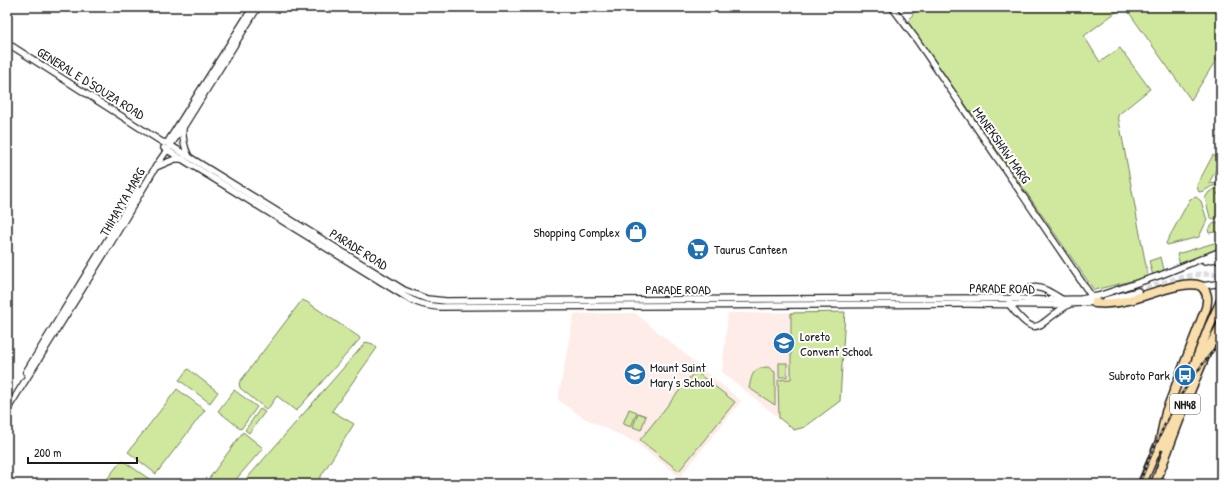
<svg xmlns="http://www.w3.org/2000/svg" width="1228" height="491" viewBox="0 0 1228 491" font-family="'Patrick Hand',sans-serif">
<rect width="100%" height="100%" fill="#fff"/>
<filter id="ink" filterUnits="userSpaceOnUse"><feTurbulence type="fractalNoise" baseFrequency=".025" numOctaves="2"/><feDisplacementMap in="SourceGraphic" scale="8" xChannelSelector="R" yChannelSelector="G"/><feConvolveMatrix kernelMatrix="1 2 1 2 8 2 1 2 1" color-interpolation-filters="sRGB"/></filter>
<g filter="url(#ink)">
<g fill="#fdece8">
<polygon points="845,312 840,401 805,427 794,430 722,372 728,313"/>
<polygon points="635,313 741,401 680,477 635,442 584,418 558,400 574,314"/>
</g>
<g fill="#cfe89e" stroke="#76825d">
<polygon points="917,7 1123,7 1084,36 1100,62 1120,48 1150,89 1118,115 1148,277 1094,290 908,22"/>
<polygon points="1125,7 1221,7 1221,52 1191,100"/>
<path d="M1213,155L1221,160L1209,183L1221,184V185C1210,184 1208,191 1199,192L1198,190L1197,185Z"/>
<polygon points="1215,189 1221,189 1221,193 1217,193 1221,199 1221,217 1213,219 1210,217 1205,198 1209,192"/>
<polygon points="1196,197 1201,201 1207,220 1199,237 1167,245 1166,243 1190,199"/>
<polygon points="1221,221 1221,231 1209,233 1208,230 1213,224"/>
<polygon points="1221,241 1221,254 1180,265 1177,254"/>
<polygon points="1161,257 1164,270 1164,272 1153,276 1149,261"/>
<polygon points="302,300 307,302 359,337 360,339 296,411 277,396 267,410 240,388 239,383"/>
<polygon points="845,312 840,401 805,427 794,430 779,418 778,380 791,379 791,313"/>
<polygon points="366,342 373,344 377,348 332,411 354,424 316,484 242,484"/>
<rect x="779" y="363" width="8" height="14"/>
<path d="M768,367L775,372V405L749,388C752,375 752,368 768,367Z"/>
<polygon points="188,369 218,392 210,403 179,380"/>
<polygon points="695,371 735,402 679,471 640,440"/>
<polygon points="177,389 205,410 156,474 128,452"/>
<polygon points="234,390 257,407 241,429 218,411"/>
<polygon points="260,409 265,412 249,433 245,430"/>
<polygon points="629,409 637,412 631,427 623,424"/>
<polygon points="638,413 646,416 641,430 633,427"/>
<polygon points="243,432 263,448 232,484 205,484"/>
<polygon points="122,460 152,481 150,484 103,484"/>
</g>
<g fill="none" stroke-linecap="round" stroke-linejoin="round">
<path stroke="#ddd" stroke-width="5.5" stroke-dasharray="5.5 3" stroke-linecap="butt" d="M1138,291C1164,283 1193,270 1221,275"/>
<g stroke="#1c1c1c" stroke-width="8">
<g id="minor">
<polyline points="892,7 916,39 1092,297"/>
<polyline points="7,43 162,142 167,143 173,147 404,290 427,299 446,301 776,299 997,298 1043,300 1081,299 1098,296 1161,275 1221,251"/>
<path d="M183,126C182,137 184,147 189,157"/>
<polyline points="169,140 253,7"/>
<path d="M164,148L406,297C419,304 426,306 441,307L969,304L1052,305L1097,302"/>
<polyline points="156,167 175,159 183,159"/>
<polyline points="1205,261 1215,259 1221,262"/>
<polyline points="1201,286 1216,284 1221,280"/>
<path d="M1063,300C1039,285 1034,282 1010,299L1009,304C1038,343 1037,323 1068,305"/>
<polyline points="1106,300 1138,291"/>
<polyline points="26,372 138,190"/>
<polyline points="7,410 109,246 158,163 184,126 258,7"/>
</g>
</g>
<g stroke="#1c1c1c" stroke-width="11">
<g id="highway">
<path d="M1095,303C1106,304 1118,303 1129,300C1147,296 1184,279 1201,286C1208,292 1208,299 1206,308L1166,412L1160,441L1142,484"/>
<polyline points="1163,446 1209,327 1221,301"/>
<polyline points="1155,484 1189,394 1208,349 1221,326"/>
</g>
</g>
<use href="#minor" stroke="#fff" stroke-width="5.5"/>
<use href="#highway" stroke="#f9deab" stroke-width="8"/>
<g stroke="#1c1c1c" stroke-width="2.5">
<path id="rail" d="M1139,484C1151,455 1163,425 1179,398C1192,378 1206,359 1221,341"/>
</g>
<use href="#rail" stroke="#fff" stroke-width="1" stroke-dasharray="3" stroke-linecap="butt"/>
</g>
</g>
<defs>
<g id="shop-disc" transform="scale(1.15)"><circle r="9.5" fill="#1f6fb2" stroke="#fff"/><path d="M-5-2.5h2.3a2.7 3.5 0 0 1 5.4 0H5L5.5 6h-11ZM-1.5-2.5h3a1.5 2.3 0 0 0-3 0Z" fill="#fff"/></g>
<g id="supermarket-disc" transform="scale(1.15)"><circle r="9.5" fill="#1f6fb2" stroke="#fff"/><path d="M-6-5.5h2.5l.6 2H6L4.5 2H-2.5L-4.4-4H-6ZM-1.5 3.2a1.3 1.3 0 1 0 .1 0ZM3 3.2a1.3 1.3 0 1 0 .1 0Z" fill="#fff"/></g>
<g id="school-disc" transform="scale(1.15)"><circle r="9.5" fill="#1f6fb2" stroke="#fff"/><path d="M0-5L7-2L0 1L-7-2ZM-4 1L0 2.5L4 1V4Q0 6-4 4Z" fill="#fff"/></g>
<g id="bus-disc" transform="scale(1.15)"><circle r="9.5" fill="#1f6fb2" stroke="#fff"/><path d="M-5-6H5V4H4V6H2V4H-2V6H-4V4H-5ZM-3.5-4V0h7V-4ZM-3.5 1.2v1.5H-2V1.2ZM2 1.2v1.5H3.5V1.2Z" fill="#fff"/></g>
</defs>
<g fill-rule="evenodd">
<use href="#shop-disc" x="636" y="232"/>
<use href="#supermarket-disc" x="698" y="249"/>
<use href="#school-disc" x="784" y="343"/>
<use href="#school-disc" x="635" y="374"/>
<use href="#bus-disc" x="1185" y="375"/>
</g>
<g text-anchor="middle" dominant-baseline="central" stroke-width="4" stroke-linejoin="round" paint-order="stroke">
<rect fill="#fff" stroke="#606060" stroke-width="1" x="1170" y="394" width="30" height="20" rx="3"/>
<g font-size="12" font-weight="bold" fill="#1c1c1c">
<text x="1185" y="404">NH48</text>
</g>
<g font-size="13" fill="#1c1c1c" stroke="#fff">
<text transform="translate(91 83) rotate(32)">GENERAL E D'SOUZA ROAD</text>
<text transform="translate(1002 145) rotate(55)">MANEKSHAW MARG</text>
<text transform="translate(122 202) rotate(-60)">THIMAYYA MARG</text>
<text transform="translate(359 249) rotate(32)">PARADE ROAD</text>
<text transform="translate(1002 288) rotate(1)">PARADE ROAD</text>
<text x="678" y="289">PARADE ROAD</text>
</g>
<g font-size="13" fill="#1c1c1c" stroke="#fff" text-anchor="start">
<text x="620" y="232" text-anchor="end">Shopping Complex</text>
<text x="714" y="249">Taurus Canteen</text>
<text x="800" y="336">Loreto<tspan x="800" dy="15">Convent School</tspan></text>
<text x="650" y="367">Mount Saint<tspan x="650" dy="15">Mary's School</tspan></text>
<text x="1170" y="375" text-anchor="end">Subroto Park</text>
</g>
</g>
<rect width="1228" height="491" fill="none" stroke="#fff" stroke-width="24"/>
<rect x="12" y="12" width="1204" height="467" fill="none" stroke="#1c1c1c" stroke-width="1.5" filter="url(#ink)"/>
<path d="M28 457v6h109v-6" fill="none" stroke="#1c1c1c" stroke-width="2"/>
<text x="34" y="457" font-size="12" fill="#1c1c1c" stroke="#ffffff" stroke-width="3" paint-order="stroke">200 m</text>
</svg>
